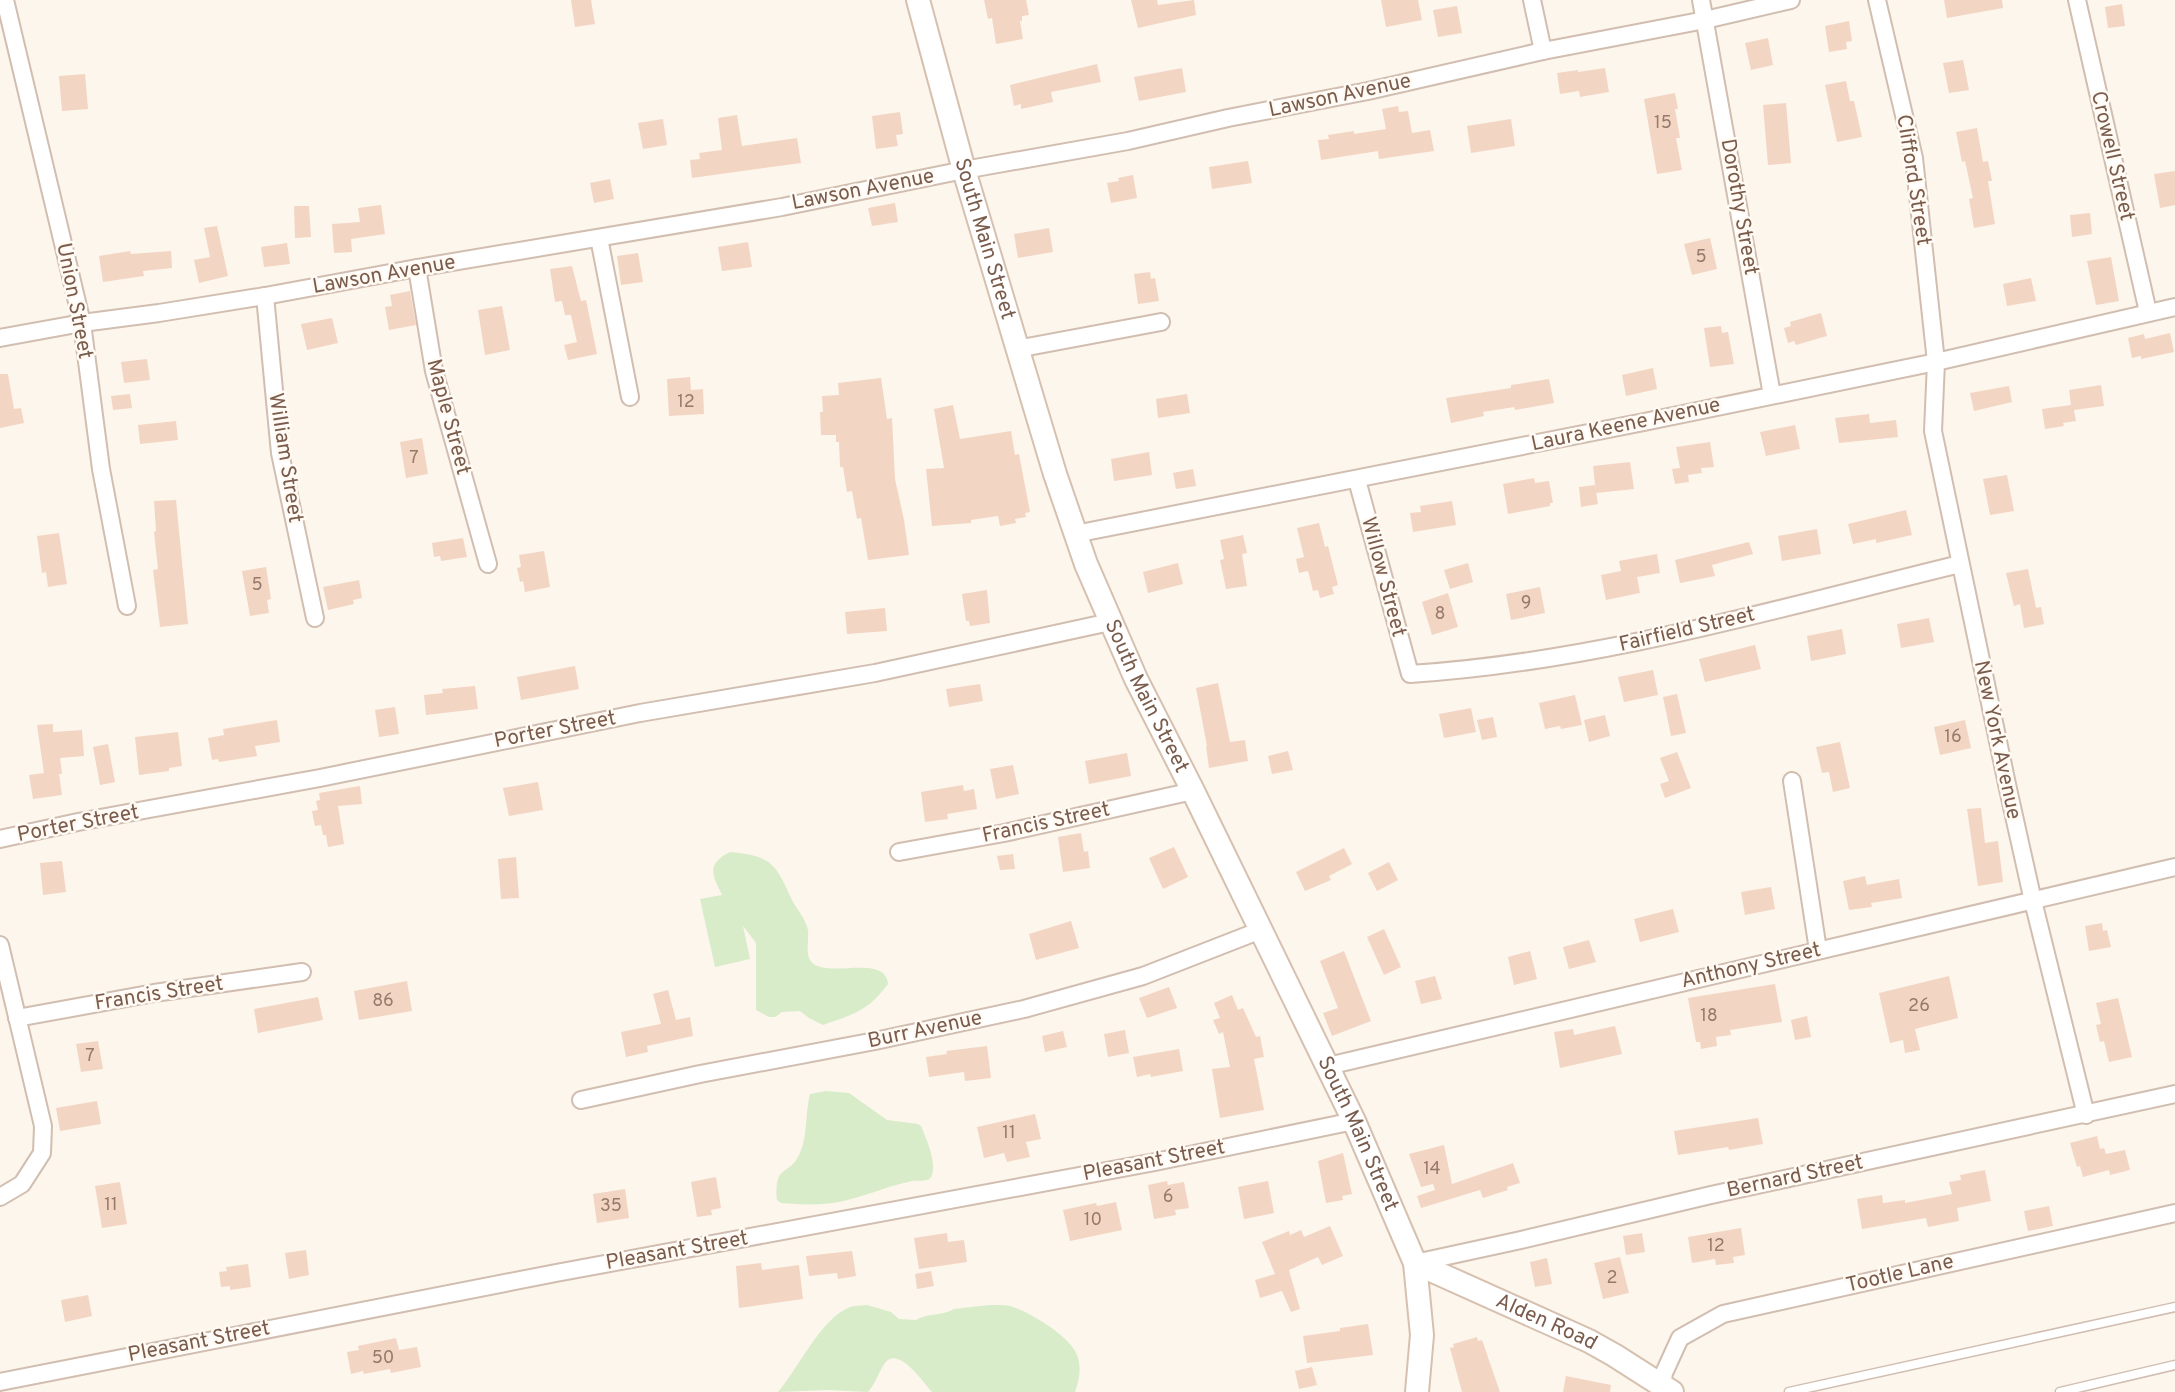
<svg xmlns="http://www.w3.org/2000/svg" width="2175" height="1392" viewBox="0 0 2175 1392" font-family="Overpass,sans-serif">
<rect width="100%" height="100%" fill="#fdf6ec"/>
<g fill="#d8ecc9">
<path d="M730,852C770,856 775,862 791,898C796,909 805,917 808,930C809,939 806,950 809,958C819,983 885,951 888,984C868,1011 854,1014 823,1025L809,1018L800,1011L782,1012L775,1017H769L756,1010V943L743,926L750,959L715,967L700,899L722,895C712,875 706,864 730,852Z"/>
<path d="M826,1091L849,1093L887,1120L918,1124L921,1126C926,1138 937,1163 932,1175C929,1183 919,1180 912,1181C882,1187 854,1202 823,1204C809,1205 795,1204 781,1203L777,1200C774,1162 789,1178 800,1153C808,1134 805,1113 810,1094Z"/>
<path d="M867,1305L891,1312L899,1319L916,1320C928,1313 942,1316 954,1309C972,1307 993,1303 1010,1306C1029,1311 1071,1337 1077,1355C1082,1368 1079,1380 1075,1392H932C924,1383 898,1345 885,1363C878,1373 876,1383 868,1392L827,1390L778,1392C798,1369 820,1320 848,1308C853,1305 861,1306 867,1305Z"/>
</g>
<g fill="#f3d5c3">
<polygon points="571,0 591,0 595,24 575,27"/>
<polygon points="984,0 1026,0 1029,15 1022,16 1022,21 1020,21 1023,39 996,44 992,18 988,19"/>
<polygon points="1131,0 1157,0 1158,5 1194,0 1196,15 1138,28"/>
<polygon points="1381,0 1418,0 1422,20 1386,27"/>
<polygon points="1944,0 2002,0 2003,8 1947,18"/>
<polygon points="2122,4 2125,26 2108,28 2105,7"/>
<polygon points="1457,6 1462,33 1438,37 1433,10"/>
<polygon points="1849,21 1852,41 1846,42 1847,49 1829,52 1825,26"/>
<polygon points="1768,38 1773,65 1751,70 1745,43"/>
<polygon points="1963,60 1969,90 1949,93 1943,63"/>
<polygon points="1097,64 1101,82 1051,92 1053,102 1021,109 1021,104 1014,106 1010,85"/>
<polygon points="1182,68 1186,92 1139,101 1134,77"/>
<polygon points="1605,68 1609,92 1580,97 1579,91 1560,94 1557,73 1578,70 1578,72"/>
<polygon points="85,74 88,109 62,111 59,76"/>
<polygon points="1846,81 1850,101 1854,101 1862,137 1837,142 1825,85"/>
<polygon points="1675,93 1678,109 1675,109 1680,138 1676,138 1682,170 1657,174 1644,99"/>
<polygon points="1786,103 1791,163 1768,165 1763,105"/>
<polygon points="1398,106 1399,112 1408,111 1412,133 1430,130 1434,151 1379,159 1378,151 1321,160 1318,140 1329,139 1328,135 1354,131 1354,134 1386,129 1382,109"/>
<polygon points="900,112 903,134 896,135 898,146 876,149 872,116"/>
<polygon points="737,115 742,146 797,138 801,163 692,178 690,160 700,159 699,153 722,150 718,118"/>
<polygon points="663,119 667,145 643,149 638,123"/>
<polygon points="1511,119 1515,146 1471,153 1467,126"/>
<polygon points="1977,128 1983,162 1988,161 1992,181 1988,181 1995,224 1974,228 1969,199 1973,198 1965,161 1962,162 1956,132"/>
<polygon points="1248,161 1252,183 1212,189 1209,167"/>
<polygon points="2175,171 2175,205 2160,208 2154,174"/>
<polygon points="1133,175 1137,198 1111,203 1107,183 1119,181 1118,178"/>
<polygon points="610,179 614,199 594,203 590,183"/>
<polygon points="895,203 898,222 872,226 868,208"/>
<polygon points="381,205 385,234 351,239 352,252 334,253 332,224 360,222 358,208"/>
<polygon points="294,206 309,206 311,237 295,238"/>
<polygon points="2090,213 2092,234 2072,237 2070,215"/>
<polygon points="217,226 228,276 199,283 194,260 210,257 204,228"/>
<polygon points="1049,228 1053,252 1018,258 1014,234"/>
<polygon points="1710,238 1717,269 1692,275 1684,244"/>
<polygon points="748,242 752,267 722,271 718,247"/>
<polygon points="287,243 290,264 264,267 261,247"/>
<polygon points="130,251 131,254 171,251 172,268 143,271 144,276 103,282 99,256"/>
<polygon points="638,253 643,282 621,285 617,256"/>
<polygon points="2111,257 2119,301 2096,305 2087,261"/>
<polygon points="572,266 581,301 586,300 597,354 568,360 564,345 577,342 571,315 565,315 562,301 555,302 550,269"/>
<polygon points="1150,272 1151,279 1155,278 1159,301 1138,304 1134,274"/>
<polygon points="2031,278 2036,301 2007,306 2003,284"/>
<polygon points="410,291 416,325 389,330 385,307 392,306 390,295"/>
<polygon points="502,306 510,350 485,355 478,310"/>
<polygon points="1821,313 1827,336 1796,345 1794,341 1788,343 1784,328 1791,326 1790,322"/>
<polygon points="332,318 338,343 307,350 301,324"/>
<polygon points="1721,326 1722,333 1728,332 1734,364 1710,367 1704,328"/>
<polygon points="2170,333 2174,352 2141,359 2141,356 2132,358 2128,338 2144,334 2145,339"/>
<polygon points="147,359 150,380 124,383 121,362"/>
<polygon points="1653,368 1657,389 1626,396 1622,375"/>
<polygon points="0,374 8,374 14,409 21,408 24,423 0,428"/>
<polygon points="690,377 691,390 703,389 704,414 669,416 667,379"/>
<polygon points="881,378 887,419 892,418 895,479 904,520 909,555 868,560 861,518 857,519 852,491 847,492 843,467 840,467 839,442 836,442 836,435 821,435 820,412 823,412 822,396 839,395 838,383"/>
<polygon points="1549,379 1554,403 1515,410 1514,407 1483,412 1484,416 1451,423 1446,398 1511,388 1511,385"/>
<polygon points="2101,385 2104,406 2074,410 2076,421 2063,423 2064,426 2045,429 2042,409 2071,405 2069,390"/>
<polygon points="2009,386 2012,402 1974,411 1970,393"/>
<polygon points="130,394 132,408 113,410 111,396"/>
<polygon points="1187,394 1190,413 1158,418 1156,399"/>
<polygon points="953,405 960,439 1011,431 1015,455 1019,454 1030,512 1025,513 1026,517 1015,519 1016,523 1000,526 998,516 971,520 971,523 932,526 926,469 944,468 934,409"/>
<polygon points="1869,414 1870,423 1896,420 1898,437 1839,443 1835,418"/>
<polygon points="176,421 178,440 140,444 138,425"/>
<polygon points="1795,425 1800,449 1766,456 1760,432"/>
<polygon points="422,438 428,474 406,478 400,442"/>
<polygon points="1710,442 1714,467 1701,468 1702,473 1688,475 1689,482 1675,484 1672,469 1680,468 1676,447"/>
<polygon points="1149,452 1152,475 1114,481 1111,459"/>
<polygon points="1630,462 1634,489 1596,493 1593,466"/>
<polygon points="1193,469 1196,486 1176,489 1173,473"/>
<polygon points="2007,475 2014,511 1990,515 1983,479"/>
<polygon points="1534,478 1535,483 1549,481 1553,503 1550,503 1550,506 1508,514 1503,484"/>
<polygon points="1595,485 1598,504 1581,507 1579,487"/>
<polygon points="176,500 188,624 160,627 153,570 158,569 154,532 156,531 154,501"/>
<polygon points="1452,501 1456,525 1413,532 1410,513 1421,512 1420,506"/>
<polygon points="1906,510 1912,535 1876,543 1876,539 1853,544 1848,524"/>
<polygon points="1319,523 1325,547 1328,546 1338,585 1332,587 1334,594 1320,598 1318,590 1313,591 1308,571 1299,573 1296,559 1304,557 1297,528"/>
<polygon points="1817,529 1821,554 1782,561 1778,536"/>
<polygon points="59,533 67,584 48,587 46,572 42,573 37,536"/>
<polygon points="1243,535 1247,553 1242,554 1247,586 1226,589 1220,560 1224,559 1220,540"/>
<polygon points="463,538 467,557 441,561 440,556 434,557 432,543"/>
<polygon points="1749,542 1753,554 1712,565 1715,576 1680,583 1675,560"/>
<polygon points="544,551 550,587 525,592 523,581 520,582 517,568 521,567 519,555"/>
<polygon points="1657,554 1660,573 1637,577 1640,593 1606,600 1601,575 1621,571 1619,561"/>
<polygon points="1178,563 1183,584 1148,593 1143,572"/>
<polygon points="1468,563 1473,582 1450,589 1444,570"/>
<polygon points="266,567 271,599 267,600 269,613 250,616 242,571"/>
<polygon points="2028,569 2036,608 2041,607 2044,624 2024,628 2020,604 2014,606 2006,573"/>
<polygon points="359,580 362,598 353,600 354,604 328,610 323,587"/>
<polygon points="1540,587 1545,613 1511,620 1506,594"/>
<polygon points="987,590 990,623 970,626 969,621 966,621 962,594"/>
<polygon points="1448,593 1458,627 1432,635 1422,602"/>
<polygon points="885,608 887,631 847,634 845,612"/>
<polygon points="1929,618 1934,642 1901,648 1897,624"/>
<polygon points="1842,629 1846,654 1811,661 1807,636"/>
<polygon points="1755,645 1761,669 1705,682 1699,659"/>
<polygon points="575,666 579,689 521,700 517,677"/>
<polygon points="1653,670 1658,695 1624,702 1618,677"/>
<polygon points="1218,683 1230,742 1245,740 1248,761 1209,768 1206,746 1207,746 1196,688"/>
<polygon points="980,684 983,701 949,707 946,689"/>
<polygon points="475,686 478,709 426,715 424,695 443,693 442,689"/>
<polygon points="1677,694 1686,733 1671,736 1663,697"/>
<polygon points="1575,695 1582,725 1561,729 1560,726 1545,729 1539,703"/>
<polygon points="395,707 399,734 379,737 375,710"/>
<polygon points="1471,708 1476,732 1444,738 1439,714"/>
<polygon points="1605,715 1610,736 1589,742 1584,720"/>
<polygon points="1493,717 1497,737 1482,740 1477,720"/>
<polygon points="277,720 280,742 255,746 257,756 219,762 218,759 212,760 208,738 224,735 223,729"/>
<polygon points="1965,720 1971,748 1940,755 1934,727"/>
<polygon points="53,724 53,732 82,730 84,756 60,758 62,774 59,774 62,795 33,799 29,775 44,773 37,725"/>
<polygon points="178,732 182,766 169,768 169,771 139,775 135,737"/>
<polygon points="1840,742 1850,788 1833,792 1829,772 1822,773 1816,747"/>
<polygon points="108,744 115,782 100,785 93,747"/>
<polygon points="1288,751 1293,770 1272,774 1268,756"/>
<polygon points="1677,752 1691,788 1665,798 1660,784 1669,781 1660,758"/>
<polygon points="1127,753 1131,776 1089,784 1085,761"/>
<polygon points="1013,765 1019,794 996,799 990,769"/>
<polygon points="538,782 543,810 509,816 503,788"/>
<polygon points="963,785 964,791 974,789 977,809 947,814 948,819 925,822 921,792"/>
<polygon points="360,786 362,804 338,806 344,844 328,847 326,835 323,835 321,825 315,826 312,811 318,810 316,801 320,800 319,793"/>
<polygon points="1981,808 1985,843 1998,841 2003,882 1978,886 1967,809"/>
<polygon points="1081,833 1084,852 1088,851 1090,868 1063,872 1058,837"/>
<polygon points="1174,847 1188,877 1163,889 1149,858"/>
<polygon points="1344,848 1352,864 1329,876 1331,880 1305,891 1296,872"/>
<polygon points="1013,854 1015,869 1000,870 997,856"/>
<polygon points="516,857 519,898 501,899 498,859"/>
<polygon points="62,861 66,892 43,895 40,863"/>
<polygon points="1389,862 1398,880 1377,891 1368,873"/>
<polygon points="1865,876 1867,885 1899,879 1902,898 1871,903 1872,907 1849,910 1843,881"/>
<polygon points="1771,887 1775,909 1745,915 1741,892"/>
<polygon points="1673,909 1679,932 1640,942 1634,919"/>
<polygon points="1071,921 1079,948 1036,960 1029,934"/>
<polygon points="2102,923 2103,931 2107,930 2111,947 2089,951 2085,926"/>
<polygon points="1384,929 1401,967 1384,975 1367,937"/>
<polygon points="1589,940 1596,962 1569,969 1563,947"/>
<polygon points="1344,951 1371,1021 1332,1036 1323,1013 1338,1008 1320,961"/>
<polygon points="1530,951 1537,979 1514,985 1508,957"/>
<polygon points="1435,976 1442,999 1421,1004 1415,981"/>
<polygon points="1949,976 1958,1018 1915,1029 1920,1050 1905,1053 1903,1040 1890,1043 1879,993"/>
<polygon points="407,981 412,1011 359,1020 354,991"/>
<polygon points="1775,984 1782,1022 1730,1030 1731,1035 1716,1037 1717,1046 1701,1049 1700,1042 1696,1042 1688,998"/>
<polygon points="1169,987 1177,1008 1147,1018 1139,998"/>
<polygon points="668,990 676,1020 690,1017 693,1036 647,1046 648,1052 626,1057 621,1032 661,1024 653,994"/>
<polygon points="1232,995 1238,1010 1243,1008 1256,1037 1260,1036 1264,1057 1254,1059 1264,1110 1220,1118 1212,1069 1230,1067 1223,1032 1219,1034 1213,1020 1220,1018 1214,1003"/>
<polygon points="318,997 323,1020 258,1033 254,1009"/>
<polygon points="2118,998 2132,1057 2109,1062 2104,1041 2100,1042 2096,1025 2101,1024 2096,1003"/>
<polygon points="1807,1016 1811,1037 1795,1040 1791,1020"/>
<polygon points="1615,1026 1622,1054 1560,1068 1554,1032 1573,1029 1574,1035"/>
<polygon points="1125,1030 1129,1053 1108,1057 1104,1034"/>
<polygon points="1063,1031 1067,1047 1045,1052 1042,1036"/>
<polygon points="98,1041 103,1069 81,1072 76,1044"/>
<polygon points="987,1046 991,1078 965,1081 964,1072 929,1077 926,1057 947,1054 946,1051"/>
<polygon points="1179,1049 1183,1071 1151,1077 1150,1074 1137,1077 1133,1057"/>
<polygon points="97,1101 101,1124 60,1131 56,1108"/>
<polygon points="1035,1114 1041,1139 1026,1142 1030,1157 1007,1162 1004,1153 984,1158 977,1127"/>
<polygon points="1758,1118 1763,1144 1729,1150 1728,1147 1678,1155 1674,1131"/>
<polygon points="2097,1136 2100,1149 2104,1148 2106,1154 2125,1150 2130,1170 2110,1175 2109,1170 2083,1177 2080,1166 2077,1167 2070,1143"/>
<polygon points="1444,1145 1452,1184 1513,1163 1520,1183 1507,1187 1508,1190 1483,1198 1480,1190 1421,1208 1417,1196 1435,1190 1433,1184 1421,1187 1409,1154"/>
<polygon points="1343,1153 1352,1194 1342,1196 1343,1200 1326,1203 1318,1161"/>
<polygon points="1985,1170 1991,1201 1957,1208 1959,1221 1928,1227 1926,1218 1862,1229 1857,1199 1882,1195 1883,1203 1905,1200 1905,1203 1952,1194 1949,1182 1961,1180 1960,1175"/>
<polygon points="716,1177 721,1208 711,1210 712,1215 697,1217 691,1182"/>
<polygon points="1167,1181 1168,1185 1184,1182 1189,1208 1175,1210 1176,1215 1154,1219 1148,1185"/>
<polygon points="1268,1181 1274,1213 1244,1219 1238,1187"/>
<polygon points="120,1182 127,1224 102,1228 95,1186"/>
<polygon points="625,1189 629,1218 597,1223 593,1194"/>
<polygon points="1116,1202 1122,1230 1070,1241 1063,1210 1096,1203 1097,1206"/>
<polygon points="2049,1206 2053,1226 2028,1231 2024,1211"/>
<polygon points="1330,1226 1343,1256 1322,1265 1318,1257 1289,1270 1300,1309 1291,1312 1282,1291 1260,1298 1255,1280 1275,1274 1262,1242 1289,1231 1290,1235 1301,1230 1304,1237"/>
<polygon points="1741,1228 1745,1255 1733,1257 1734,1263 1716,1265 1715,1259 1692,1263 1688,1237"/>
<polygon points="947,1233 948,1242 964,1240 967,1262 919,1269 914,1238"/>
<polygon points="1642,1233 1645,1252 1626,1255 1623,1236"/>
<polygon points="306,1250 309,1275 289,1279 285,1253"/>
<polygon points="852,1251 856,1276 838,1279 837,1273 809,1276 806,1256"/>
<polygon points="1620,1257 1629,1293 1603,1299 1594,1263"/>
<polygon points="1547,1258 1552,1284 1535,1287 1530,1262"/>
<polygon points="761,1263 762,1270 799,1265 803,1299 739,1308 736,1266"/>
<polygon points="248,1264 251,1287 230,1290 230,1286 221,1287 219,1272 227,1271 226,1267"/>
<polygon points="931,1271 934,1286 917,1289 915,1274"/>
<polygon points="88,1295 92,1316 65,1322 61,1300"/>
<polygon points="1368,1324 1373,1355 1307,1363 1303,1336 1340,1331 1340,1328"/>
<polygon points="1477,1337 1478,1341 1482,1340 1500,1392 1462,1392 1450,1348 1454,1347 1453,1344"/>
<polygon points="396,1338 399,1350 417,1347 421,1367 391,1373 390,1369 364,1374 363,1371 351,1374 347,1352 359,1350 358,1346"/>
<polygon points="1312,1367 1317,1385 1299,1389 1295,1371"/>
<polygon points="1566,1376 1611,1385 1610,1392 1563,1392"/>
</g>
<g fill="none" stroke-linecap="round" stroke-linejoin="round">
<g stroke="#d1beb0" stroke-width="11">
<g id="service">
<polyline points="1789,1392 2175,1307"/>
<polyline points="2060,1392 2175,1365"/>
</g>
</g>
<g stroke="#d1beb0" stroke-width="20">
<g id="minor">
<polyline points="5,0 82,323 101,469 127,606"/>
<polyline points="1532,0 1543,51"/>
<polyline points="1701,0 1772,395"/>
<polyline points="1877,0 1914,158 1936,362 1933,431 2008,789 2033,901 2086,1115"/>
<polyline points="2077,0 2148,312"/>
<polyline points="599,238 630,397"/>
<polyline points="417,268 434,371 488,564"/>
<polyline points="265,296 280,453 315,618"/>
<polyline points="0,338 82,323 159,313 265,296 417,268 782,207 964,170 1128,141 1228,118 1368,91 1543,51 1705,20 1791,0"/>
<polyline points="1017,349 1161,322"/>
<path d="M1357,480L1410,674C1597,662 1779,608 1960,564"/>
<polyline points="1075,534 1644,422 1936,362 2175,307"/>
<polyline points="1792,781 1818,950"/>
<polyline points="0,839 78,822 320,778 640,713 875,673 1110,622"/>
<polyline points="899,852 1004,833 1193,791"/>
<polyline points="0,945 43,1126 42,1153 22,1184 0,1197"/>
<polyline points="17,1018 154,993 302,972"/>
<polyline points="1328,1066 2175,867"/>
<polyline points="581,1100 700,1074 875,1041 1024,1009 1143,976 1261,930"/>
<polyline points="1415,1263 1521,1240 1711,1195 2175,1094"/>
<polyline points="0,1382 556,1273 1155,1162 1354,1121"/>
<polyline points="1662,1385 1664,1373 1680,1338 1723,1314 2175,1213"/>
</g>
</g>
<g stroke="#d6c0b0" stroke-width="26">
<g id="secondary">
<path id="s1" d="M918,0L964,170L1037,414L1055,474L1086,564L1136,679L1193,791L1354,1121L1415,1263L1422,1335L1417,1392"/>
<path id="s2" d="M1415,1263L1589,1341L1614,1355L1672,1392"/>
</g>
</g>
<use href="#service" stroke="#fff" stroke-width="8"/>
<use href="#minor" stroke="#fff" stroke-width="16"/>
<use href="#secondary" stroke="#fff" stroke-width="22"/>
</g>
<g text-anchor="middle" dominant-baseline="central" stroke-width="5" stroke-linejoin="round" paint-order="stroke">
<g font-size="18" fill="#987a6a">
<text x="1663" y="123">15</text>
<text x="1701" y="257">5</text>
<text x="686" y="402">12</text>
<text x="414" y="458">7</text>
<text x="257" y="585">5</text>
<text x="1526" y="603">9</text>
<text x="1440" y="614">8</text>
<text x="1953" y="737">16</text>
<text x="383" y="1001">86</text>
<text x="1919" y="1006">26</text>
<text x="1709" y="1016">18</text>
<text x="90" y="1056">7</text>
<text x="1009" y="1133">11</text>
<text x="1432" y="1169">14</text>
<text x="1168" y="1197">6</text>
<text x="111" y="1205">11</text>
<text x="611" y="1206">35</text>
<text x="1093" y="1220">10</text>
<text x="1716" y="1246">12</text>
<text x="1612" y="1278">2</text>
<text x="383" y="1358">50</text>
</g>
<g font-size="21" fill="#7a5c4d" stroke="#fffaf3">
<text transform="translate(1340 96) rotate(-12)">Lawson Avenue</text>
<text transform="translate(2112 156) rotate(77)">Crowell Street</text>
<text transform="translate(1913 180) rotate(81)">Clifford Street</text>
<text transform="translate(863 190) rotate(-11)">Lawson Avenue</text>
<text transform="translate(1739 207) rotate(80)">Dorothy Street</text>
<text stroke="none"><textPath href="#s1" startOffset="248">South Main Street</textPath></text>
<text transform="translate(384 275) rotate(-10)">Lawson Avenue</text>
<text transform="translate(74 301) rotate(79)">Union Street</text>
<text transform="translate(448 417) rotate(75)">Maple Street</text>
<text transform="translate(1626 425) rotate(-12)">Laura Keene Avenue</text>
<text transform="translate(285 458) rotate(81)">William Street</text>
<text transform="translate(1383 577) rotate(75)">Willow Street</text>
<text transform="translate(1687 630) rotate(-13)">Fairfield Street</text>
<text stroke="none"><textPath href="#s1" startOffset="734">South Main Street</textPath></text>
<text transform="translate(555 730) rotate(-11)">Porter Street</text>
<text transform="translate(1997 740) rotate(78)">New York Avenue</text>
<text transform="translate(1046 823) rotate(-12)">Francis Street</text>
<text transform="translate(78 824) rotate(-11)">Porter Street</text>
<text transform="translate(1751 966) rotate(-13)">Anthony Street</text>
<text transform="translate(159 994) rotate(-9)">Francis Street</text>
<text transform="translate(925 1030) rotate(-12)">Burr Avenue</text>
<text stroke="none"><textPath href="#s1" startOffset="1220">South Main Street</textPath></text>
<text transform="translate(1154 1161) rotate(-11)">Pleasant Street</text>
<text transform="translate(1795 1177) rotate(-12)">Bernard Street</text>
<text transform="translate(677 1251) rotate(-10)">Pleasant Street</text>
<text transform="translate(1900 1274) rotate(-13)">Tootle Lane</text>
<text stroke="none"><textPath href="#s2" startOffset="144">Alden Road</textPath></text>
<text transform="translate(199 1342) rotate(-11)">Pleasant Street</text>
</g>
</g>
</svg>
